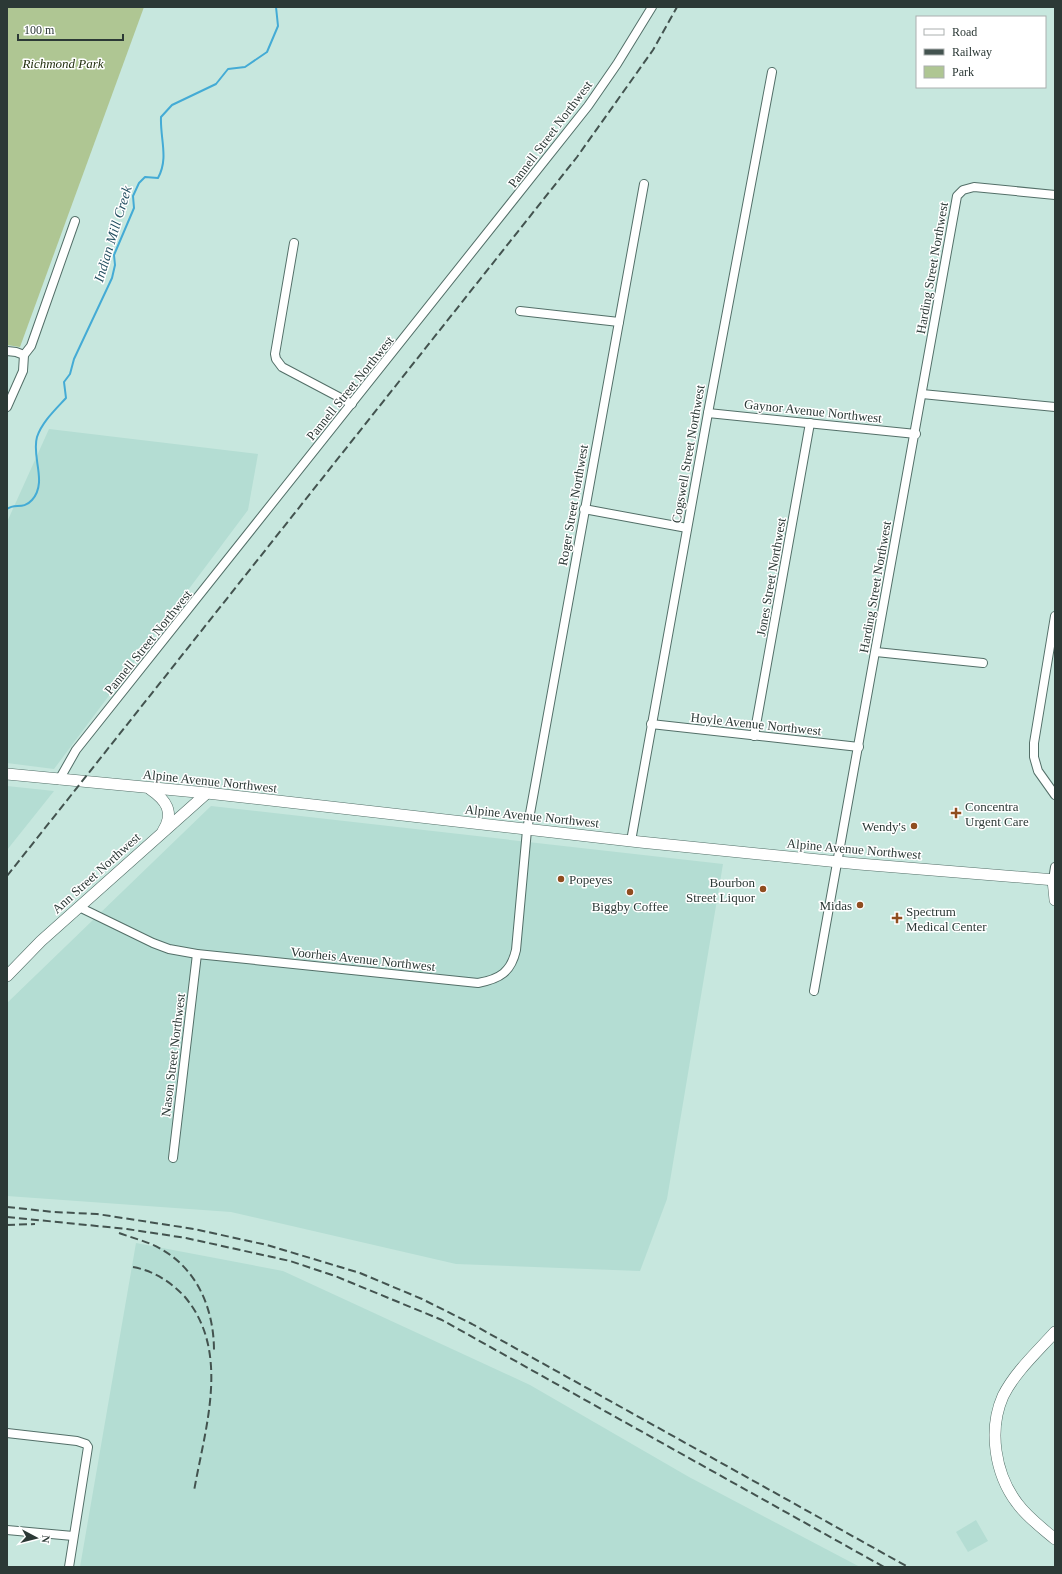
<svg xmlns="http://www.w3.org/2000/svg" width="1062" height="1574" viewBox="0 0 1062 1574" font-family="'Times New Roman',serif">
<rect width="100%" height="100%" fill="#c7e7de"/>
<g fill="#b4ddd3">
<polygon points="49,429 258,454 248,510 54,769 7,763 7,522"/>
<polygon points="7,786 54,791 7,850"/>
<polygon points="211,806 723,864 667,1199 640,1271 456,1264 231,1212 7,1196 7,1003"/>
<polygon points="136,1243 283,1271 530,1385 689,1477 860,1567 80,1567"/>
<polygon points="976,1520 988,1541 968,1552 956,1532"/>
</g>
<polygon fill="#afc693" points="7,7 144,7 20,347 7,345"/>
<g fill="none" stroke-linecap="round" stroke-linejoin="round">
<path stroke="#44abd5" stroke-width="2" d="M7,509C15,503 23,510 32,500C48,482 31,457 37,437C42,422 55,410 66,398L64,382L70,374L74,359L112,278L115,265L114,255L134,208L133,196L139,183L145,177L158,178C169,158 160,139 161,117L172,105L216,84L228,69L245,67L267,52L278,26L276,7"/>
<g stroke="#536f68" stroke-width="10">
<g id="street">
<polyline points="294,243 275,354 276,359 282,367 352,404"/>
<polyline points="520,311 619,322"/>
<polyline points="7,351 16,352 24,355"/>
<polyline points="922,394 1055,407"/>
<polyline points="7,407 23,371 24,355 31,346 75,221"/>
<polyline points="708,413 916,434"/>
<polyline points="584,509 687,528"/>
<polyline points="1055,616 1034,743 1034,757 1038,771 1055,795"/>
<polyline points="876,652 983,663"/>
<polyline points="651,724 859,747"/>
<polyline points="754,736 810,423"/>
<polyline points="59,780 76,750 588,106 617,64 652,7"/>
<polyline points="631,841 708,413 772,72"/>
<polyline points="1053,880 1055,867"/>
<path d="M79,907L153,943L169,949L197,954L478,983C500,979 511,972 516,950L527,830L644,184"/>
<polyline points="814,991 957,196 963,190 974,187 1055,195"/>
<polyline points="173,1158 197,954"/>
<polyline points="7,1433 77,1441 86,1444 88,1447 69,1567"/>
<polyline points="7,1530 73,1536"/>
</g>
</g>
<g stroke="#536f68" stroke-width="12">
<g id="secondary">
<polyline points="7,774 207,793 640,842 859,864 1055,880"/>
<path d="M150,789C166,800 175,812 163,831"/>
<polyline points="1053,880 1055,900"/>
<polyline points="7,976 41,941 207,793"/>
<path d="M1055,1332C1037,1352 1015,1372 1003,1396C988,1430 995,1474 1017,1503C1027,1517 1042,1528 1055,1539"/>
</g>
</g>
<use href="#street" stroke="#fff" stroke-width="8"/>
<use href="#secondary" stroke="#fff" stroke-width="11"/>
<g stroke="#43534f" stroke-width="2" stroke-dasharray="8 4" stroke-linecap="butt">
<polyline points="7,876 577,157 653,50 677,7"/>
<polyline points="7,1207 54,1212 97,1214 194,1229 267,1245 360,1273 422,1299 472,1324 908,1567"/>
<polyline points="7,1217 127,1229 186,1238 290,1261 335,1276 442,1320 884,1567"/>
<polyline points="7,1225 35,1224"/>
<path d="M119,1233C130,1237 141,1240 151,1244C195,1263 214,1306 214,1351"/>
<path d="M133,1267C154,1271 171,1282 185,1297C231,1352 205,1428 194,1491"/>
</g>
</g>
<g fill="#904d1f" stroke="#fff" stroke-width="1.5">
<path d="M954 807h4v4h4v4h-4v4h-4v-4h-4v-4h4z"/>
<circle cx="914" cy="826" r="4"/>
<circle cx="561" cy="879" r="4"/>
<circle cx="763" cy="889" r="4"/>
<circle cx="630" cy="892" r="4"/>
<circle cx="860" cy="905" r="4"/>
<path d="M895 912h4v4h4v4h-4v4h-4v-4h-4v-4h4z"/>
</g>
<g text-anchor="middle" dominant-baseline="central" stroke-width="3" stroke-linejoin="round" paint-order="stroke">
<g font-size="13" font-style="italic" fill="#23300f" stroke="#fff">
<text x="63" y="63">Richmond Park</text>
</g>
<g font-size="13" fill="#2c3936" stroke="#fff">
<text transform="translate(550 134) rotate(-53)">Pannell Street Northwest</text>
<text transform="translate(932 268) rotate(-80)">Harding Street Northwest</text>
<text transform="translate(350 388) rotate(-51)">Pannell Street Northwest</text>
<text transform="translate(813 411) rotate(6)">Gaynor Avenue Northwest</text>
<text transform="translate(688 454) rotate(-80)">Cogswell Street Northwest</text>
<text transform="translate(573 505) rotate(-80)">Roger Street Northwest</text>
<text transform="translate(771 577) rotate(-80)">Jones Street Northwest</text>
<text transform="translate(875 587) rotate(-80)">Harding Street Northwest</text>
<text transform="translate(148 642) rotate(-51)">Pannell Street Northwest</text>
<text transform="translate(756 724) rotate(6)">Hoyle Avenue Northwest</text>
<text transform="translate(210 781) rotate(6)">Alpine Avenue Northwest</text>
<text transform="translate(532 816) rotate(6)">Alpine Avenue Northwest</text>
<text transform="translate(854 849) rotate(5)">Alpine Avenue Northwest</text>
<text transform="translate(96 873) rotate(-42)">Ann Street Northwest</text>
<text transform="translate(363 959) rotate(6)">Voorheis Avenue Northwest</text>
<text transform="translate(173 1055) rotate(-83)">Nason Street Northwest</text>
</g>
<g font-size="13" fill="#2c3936" stroke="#fff" text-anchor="start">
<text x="965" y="806">Concentra<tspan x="965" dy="15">Urgent Care</tspan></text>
<text x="906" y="826" text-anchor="end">Wendy's</text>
<text x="569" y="879">Popeyes</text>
<text x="755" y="882" text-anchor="end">Bourbon<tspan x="755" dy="15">Street Liquor</tspan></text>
<text x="852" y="905" text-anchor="end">Midas</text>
<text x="630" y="906" text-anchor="middle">Biggby Coffee</text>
<text x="906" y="911">Spectrum<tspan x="906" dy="15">Medical Center</tspan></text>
</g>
<g font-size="14" font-style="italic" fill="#255062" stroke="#fff">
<text transform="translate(113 234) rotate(-73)">Indian Mill Creek</text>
</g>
</g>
<rect width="1062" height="1574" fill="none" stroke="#2c3936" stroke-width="16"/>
<rect x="916" y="16" width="130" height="72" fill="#ffffff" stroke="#abb0af"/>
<rect x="924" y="29" width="20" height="6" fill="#ffffff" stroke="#abb0af"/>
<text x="952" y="36" font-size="12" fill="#2c3936">Road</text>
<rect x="924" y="49" width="20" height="6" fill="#43534f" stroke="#abb0af"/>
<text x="952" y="56" font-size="12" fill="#2c3936">Railway</text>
<rect x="924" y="66" width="20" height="12" fill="#afc693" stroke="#abb0af"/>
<text x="952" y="76" font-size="12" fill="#2c3936">Park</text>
<g transform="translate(36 1538) rotate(97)" stroke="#ffffff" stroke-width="3" paint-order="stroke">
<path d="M0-3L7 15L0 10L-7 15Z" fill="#2c3936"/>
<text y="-6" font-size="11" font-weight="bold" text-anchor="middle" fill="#2c3936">N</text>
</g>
<path d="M18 34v6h105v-6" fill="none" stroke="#2c3936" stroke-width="2"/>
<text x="24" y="34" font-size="12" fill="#2c3936" stroke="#ffffff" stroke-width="3" paint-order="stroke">100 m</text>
</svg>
